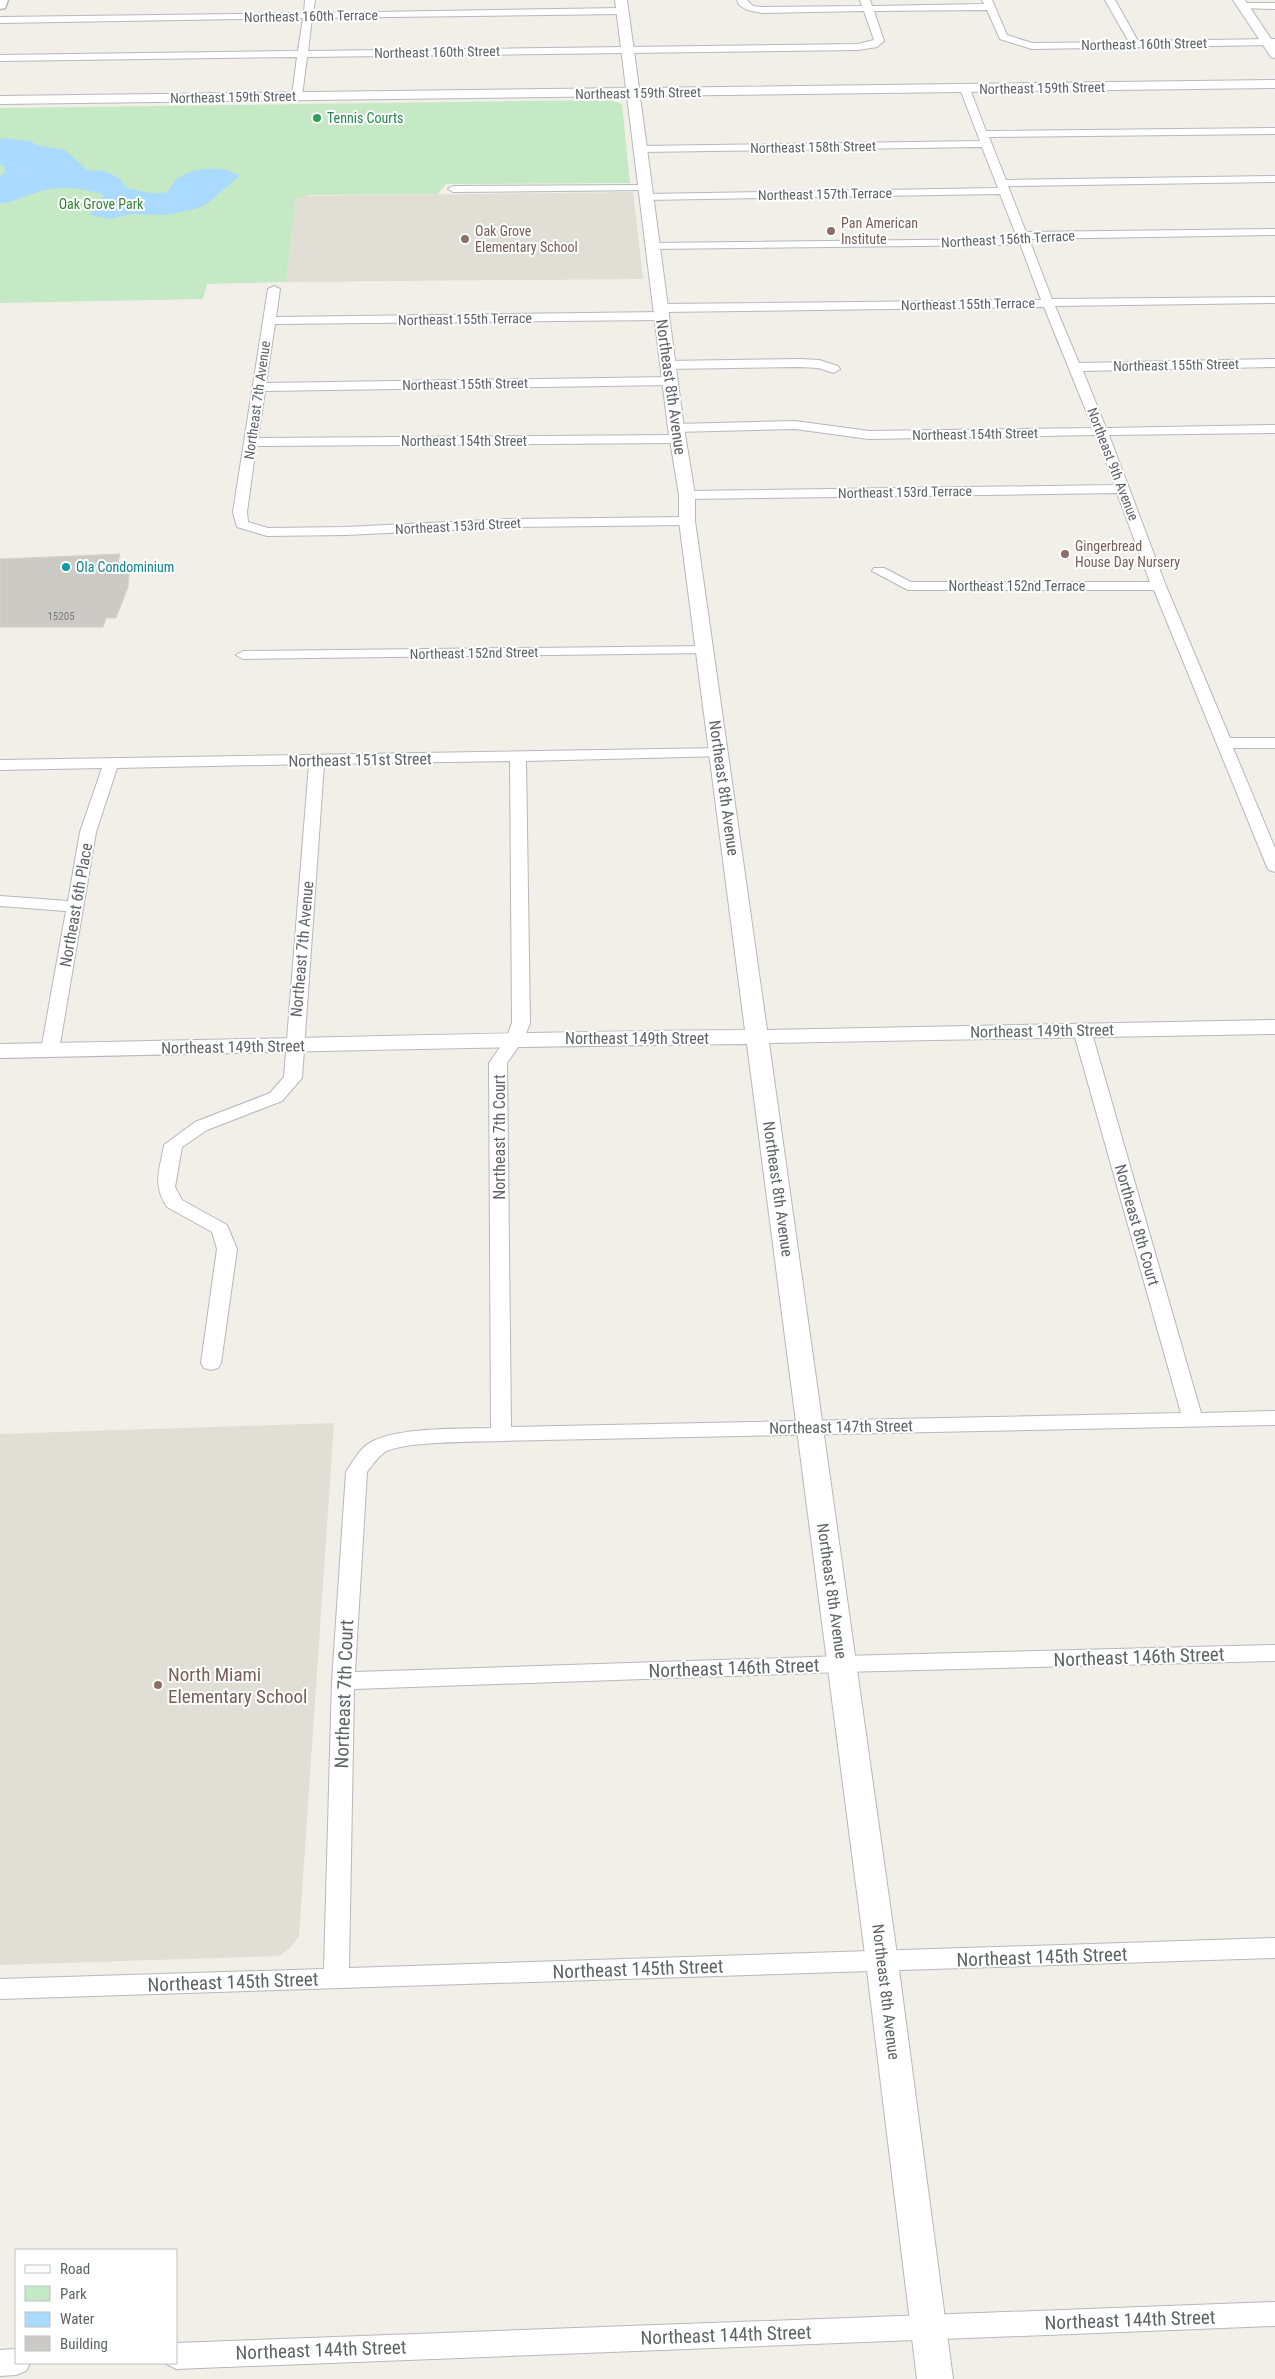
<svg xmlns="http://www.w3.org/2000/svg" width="1275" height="2379" viewBox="0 0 1275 2379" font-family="'Roboto Condensed',sans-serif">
<rect width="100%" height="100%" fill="#f1efe8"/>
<g fill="#e1ded6">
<polygon points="633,192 643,279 286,282 296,199 301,196"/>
<polygon points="334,1423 299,1936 291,1947 279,1956 0,1965 0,1434"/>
</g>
<polygon fill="#c5e8c5" points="611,100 622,104 630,183 446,184 438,194 309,195 296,199 286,282 207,284 203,299 0,303 0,108"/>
<path fill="#aadaff" d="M4,138L30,141L37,145L65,150L87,170L104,171L119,178L127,188C138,190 155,196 166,192C171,190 172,184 176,180C189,167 225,164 239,176L207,204L195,209L166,215L130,214L111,219L90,215L104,195C83,188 60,185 38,192C25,196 13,202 0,204V176L5,172L4,166L0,164V140Z"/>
<polygon fill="#cccac5" stroke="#d6d1c6" points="120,554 118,563 130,563 128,587 116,618 106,618 103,627 0,627 0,559"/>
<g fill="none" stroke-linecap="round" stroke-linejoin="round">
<g stroke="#b5b8bc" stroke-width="2">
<g id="minor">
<polygon points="305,0 315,0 313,13 622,8 627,11 622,14 312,18 308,51 858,44 874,40 864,11 762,13 747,10 739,5 737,0 747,0 753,6 762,7 862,6 860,0 870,0 872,6 984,4 982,0 992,0 1007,35 1032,43 1129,42 1105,0 1115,0 1138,41 1275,39 1275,45 1032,49 1000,39 987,10 874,11 884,41 877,47 858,50 307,57 302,96 297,99 292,96 297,57 0,61 0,55 298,51 303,18 0,23 0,17 304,13"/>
<polygon points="1243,3 1275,3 1275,9 1240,8 1238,6"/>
<polygon points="965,86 970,89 986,131 1275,128 1275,134 989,137 1006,180 1275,176 1275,182 1008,186 1026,232 1275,229 1275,235 1029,239 1052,299 1275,297 1275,303 1055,306 1079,363 1275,359 1275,367 1083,371 1106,428 1275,425 1275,433 1109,435 1166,586 1230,738 1275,738 1275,748 1233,748 1275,848 1275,872 1269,870 1267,867 1154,590 908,590 872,571 874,568 884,568 911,582 1150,582 1117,493 687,499 680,495 687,491 1115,485 1096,435 869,439 795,429 676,432 670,428 676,424 795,421 869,431 1093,428 1044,307 660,312 654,308 660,304 1041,300 1019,241 1006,245 652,249 646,246 652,243 1005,239 1016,235 1000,194 646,200 641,197 646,194 998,188 982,147 641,152 636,149 641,146 980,141 960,89"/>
<polygon points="645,185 649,186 649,190 453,192 448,189 453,186"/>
<polygon points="274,286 280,289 276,317 661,312 667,316 661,320 275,324 266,383 669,377 675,381 669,385 265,391 258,438 677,435 683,439 677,443 256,446 247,512 248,522 268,528 346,527 512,519 687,517 694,521 687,525 512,527 346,535 267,536 237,527 233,512 268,289"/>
<polygon points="800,359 819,360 838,366 840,369 834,373 818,368 800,367 667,369 661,365 667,361"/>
<polygon points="705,646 710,647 712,650 710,653 243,659 236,655 243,651"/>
<path d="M720,748L728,753L725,756L526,761L530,1023L524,1039L507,1063L511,1427L1181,1413L1073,1030L1076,1026H1088L1091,1030L1201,1413L1275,1411V1425L501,1441C476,1442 404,1441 385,1452C378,1457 372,1465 367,1472L355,1672L842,1656L1275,1645V1661L842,1672L354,1689L349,1968L1275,1938V1958L0,1999V1979L324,1969L332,1681L346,1472C353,1461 360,1448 371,1442C398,1427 459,1429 491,1428L489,1063L506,1039L512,1023L510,761L324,764L302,1078L282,1101L207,1130L182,1147L175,1187L182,1200L227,1225L237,1249L221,1363L218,1368L211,1370L204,1368L201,1363L217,1249L212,1232L167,1207C152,1184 160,1170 164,1145L195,1122L270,1093L284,1077L309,764L117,768L96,832L59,1050L56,1054H44L41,1050L66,911L0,906V896L68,901L80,832L102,768L0,770V760Z"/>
<polygon points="1275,2302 1275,2326 176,2369 165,2363 176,2363 176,2343"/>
<polygon points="16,2349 16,2363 30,2363 26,2371 16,2375 0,2376 0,2350"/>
</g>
</g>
<g stroke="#b5b8bc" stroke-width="2">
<g id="tertiary">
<path d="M615,0H627L639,88L1275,80V88L640,96L684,428L695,495V521L767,1030L1275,1020V1034L769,1043L898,1962L953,2379H917L866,1962L747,1044C498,1046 249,1053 0,1058V1044C248,1040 497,1032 745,1030L679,521V495L668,428L627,96L0,104V96L626,88Z"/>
<polygon points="1233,0 1245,0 1275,45 1275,58 1271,57"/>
</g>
</g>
<g stroke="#b6babf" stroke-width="3">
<polygon id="secondary" points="0,0 8,0 5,8 0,9"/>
</g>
<use href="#minor" fill="#fff" fill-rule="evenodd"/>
<use href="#tertiary" fill="#fff" fill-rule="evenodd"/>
<use href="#secondary" fill="#fff" fill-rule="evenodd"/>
</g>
<circle fill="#2e9e5b" stroke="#fff" stroke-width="2" cx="317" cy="118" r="5"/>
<g fill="#8d6e63" stroke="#fff" stroke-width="2">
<circle cx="831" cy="231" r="5"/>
<circle cx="465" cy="239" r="5"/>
<circle cx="1065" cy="554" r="5"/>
<circle cx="158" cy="1685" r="5"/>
</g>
<circle fill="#0f9aa8" stroke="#fff" stroke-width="2" cx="66" cy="567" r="5"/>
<g text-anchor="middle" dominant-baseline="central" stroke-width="4" stroke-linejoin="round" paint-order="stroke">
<g font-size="11" fill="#7a7d7f">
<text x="61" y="616">15205</text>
</g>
<g font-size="14" fill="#5f6368" stroke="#fff">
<text transform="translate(311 16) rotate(-1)">Northeast 160th Terrace</text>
<text transform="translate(1144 44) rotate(-1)">Northeast 160th Street</text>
<text transform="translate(437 52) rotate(-1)">Northeast 160th Street</text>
<text transform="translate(1042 88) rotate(-1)">Northeast 159th Street</text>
<text transform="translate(638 93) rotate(-1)">Northeast 159th Street</text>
<text transform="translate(233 97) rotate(-1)">Northeast 159th Street</text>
<text transform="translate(813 147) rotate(-1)">Northeast 158th Street</text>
<text transform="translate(825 194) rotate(-1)">Northeast 157th Terrace</text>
<text transform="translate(1008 239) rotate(-3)">Northeast 156th Terrace</text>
<text transform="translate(968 304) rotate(-1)">Northeast 155th Terrace</text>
<text transform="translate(465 319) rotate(-1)">Northeast 155th Terrace</text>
<text transform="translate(1176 365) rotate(-1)">Northeast 155th Street</text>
<text transform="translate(465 384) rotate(-1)">Northeast 155th Street</text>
<text transform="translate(257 400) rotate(-82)">Northeast 7th Avenue</text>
<text transform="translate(975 434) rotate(-1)">Northeast 154th Street</text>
<text x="464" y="441">Northeast 154th Street</text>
<text transform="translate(1113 464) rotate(69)">Northeast 9th Avenue</text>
<text transform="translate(905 492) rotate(-1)">Northeast 153rd Terrace</text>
<text transform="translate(458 526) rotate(-3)">Northeast 153rd Street</text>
<text x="1017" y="586">Northeast 152nd Terrace</text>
<text transform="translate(474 653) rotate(-1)">Northeast 152nd Street</text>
</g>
<g font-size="14" fill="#27864d" stroke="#fff" text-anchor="start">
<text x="327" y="118">Tennis Courts</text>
</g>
<g font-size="14" fill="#348238" stroke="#fff">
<text x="101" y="204">Oak Grove Park</text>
</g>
<g font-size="14" fill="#785e54" stroke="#fff" text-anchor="start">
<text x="841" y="223">Pan American<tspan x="841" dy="16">Institute</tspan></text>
<text x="475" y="231">Oak Grove<tspan x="475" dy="16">Elementary School</tspan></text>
<text x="1075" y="546">Gingerbread<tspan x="1075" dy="16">House Day Nursery</tspan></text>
</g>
<g font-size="14" fill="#0d838f" stroke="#fff" text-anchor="start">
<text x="76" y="567">Ola Condominium</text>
</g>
<g font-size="16" fill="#5f6368" stroke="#fff">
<text transform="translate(671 387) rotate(82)">Northeast 8th Avenue</text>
<text transform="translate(360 760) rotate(-1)">Northeast 151st Street</text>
<text transform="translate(724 788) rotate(82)">Northeast 8th Avenue</text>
<text transform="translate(76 905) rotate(-80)">Northeast 6th Place</text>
<text transform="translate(302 949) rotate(-85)">Northeast 7th Avenue</text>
<text transform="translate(1042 1031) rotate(-1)">Northeast 149th Street</text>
<text x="637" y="1038">Northeast 149th Street</text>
<text transform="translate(233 1047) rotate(-1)">Northeast 149th Street</text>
<text transform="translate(499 1137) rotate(-90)">Northeast 7th Court</text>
<text transform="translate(778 1189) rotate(82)">Northeast 8th Avenue</text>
<text transform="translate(1137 1225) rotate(74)">Northeast 8th Court</text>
<text transform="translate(841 1427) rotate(-1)">Northeast 147th Street</text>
<text transform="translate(832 1591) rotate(82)">Northeast 8th Avenue</text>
<text transform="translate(886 1992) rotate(83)">Northeast 8th Avenue</text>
</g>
<g font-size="19" fill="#5f6368" stroke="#fff">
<text transform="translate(1139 1657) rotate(-2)">Northeast 146th Street</text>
<text transform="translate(734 1668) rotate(-2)">Northeast 146th Street</text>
<text transform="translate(344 1694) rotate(-88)">Northeast 7th Court</text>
<text transform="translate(1042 1957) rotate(-2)">Northeast 145th Street</text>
<text transform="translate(638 1969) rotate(-2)">Northeast 145th Street</text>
<text transform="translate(233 1982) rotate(-2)">Northeast 145th Street</text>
<text transform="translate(1130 2320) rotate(-2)">Northeast 144th Street</text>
<text transform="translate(726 2335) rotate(-2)">Northeast 144th Street</text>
<text transform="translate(321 2350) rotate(-2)">Northeast 144th Street</text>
</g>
<g font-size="19" fill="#785e54" stroke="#fff" text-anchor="start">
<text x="168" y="1674">North Miami<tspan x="168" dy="22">Elementary School</tspan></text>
</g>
</g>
<rect x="15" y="2249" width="162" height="115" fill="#ffffff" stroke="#bfc1c3"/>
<rect x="25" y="2265" width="25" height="8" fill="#ffffff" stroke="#bfc1c3"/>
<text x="60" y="2274" font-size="15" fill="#5f6368">Road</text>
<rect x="25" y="2286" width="25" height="15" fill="#c5e8c5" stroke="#bfc1c3"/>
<text x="60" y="2299" font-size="15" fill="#5f6368">Park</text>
<rect x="25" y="2312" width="25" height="15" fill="#aadaff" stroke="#bfc1c3"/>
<text x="60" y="2324" font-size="15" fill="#5f6368">Water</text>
<rect x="25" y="2336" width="25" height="15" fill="#cccac5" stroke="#bfc1c3"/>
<text x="60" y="2349" font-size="15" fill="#5f6368">Building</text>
</svg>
